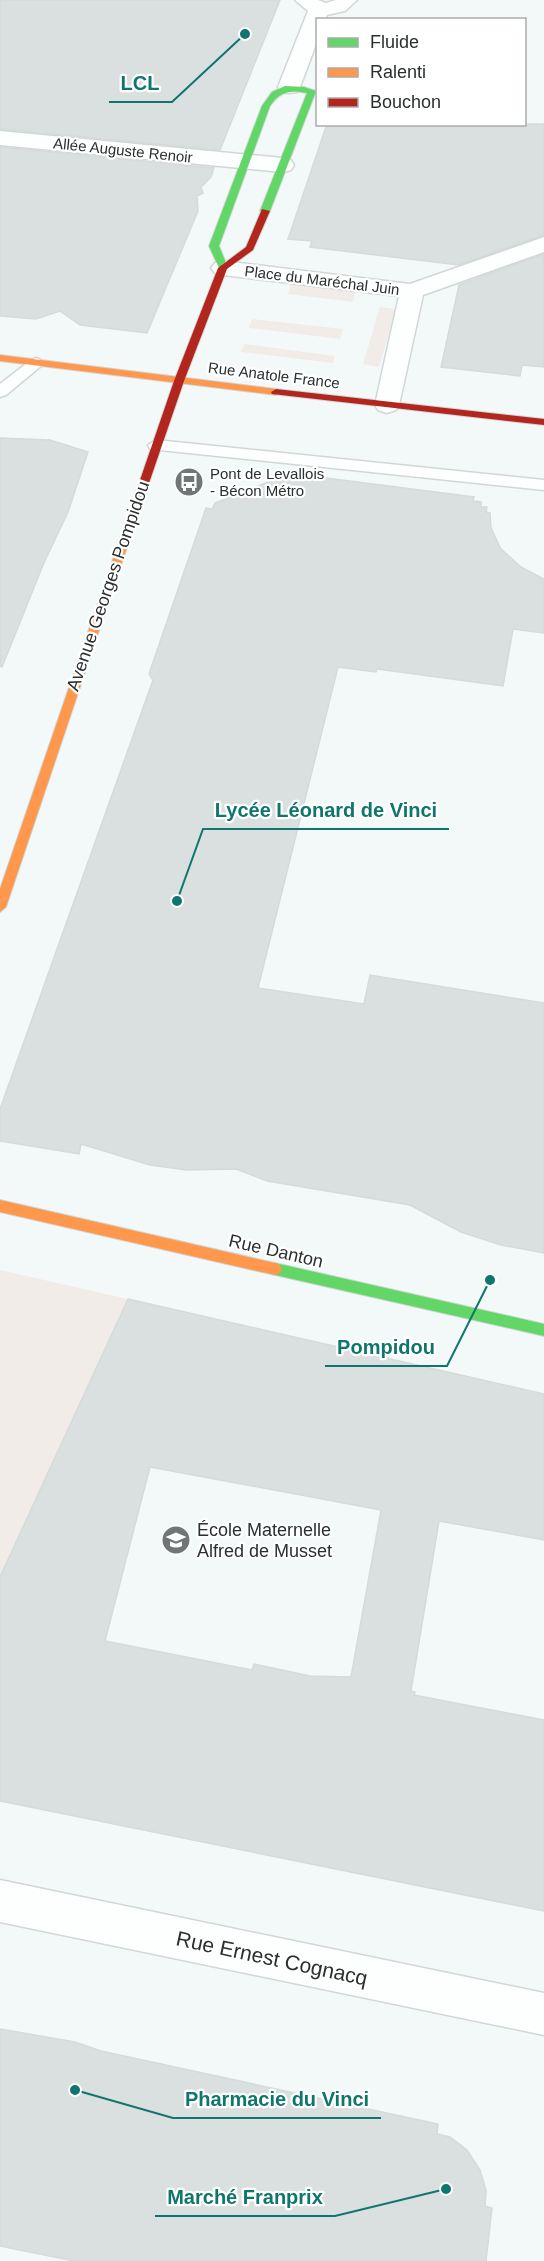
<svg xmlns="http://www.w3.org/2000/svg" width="544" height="2261" viewBox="0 0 544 2261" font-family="Arial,sans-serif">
<rect width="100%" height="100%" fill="#f3f9f9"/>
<g fill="#f1ece8">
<polygon points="291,283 356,290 353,302 288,294"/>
<polygon points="380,307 395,309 396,312 379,367 363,364"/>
<polygon points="252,319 343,329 340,339 249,328"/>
<polygon points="244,344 335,356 333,363 241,352"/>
<polygon points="0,1270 128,1299 0,1577"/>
</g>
<g fill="#dadfdf" stroke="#d5dada" stroke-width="1.5" fill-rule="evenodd">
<polygon points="0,0 280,0 220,150 0,129"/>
<polygon points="327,124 544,124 544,235 459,265 310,247 312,241 288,239"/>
<polygon points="0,147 214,168 211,177 201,187 203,193 197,196 198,211 147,333 80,325 60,311 36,319 0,316"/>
<polygon points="544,254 544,367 522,365 520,376 441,367 459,285"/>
<polygon points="0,438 50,440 88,452 68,512 43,565 2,667 0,666"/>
<polygon points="287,473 474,497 473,501 481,502 481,507 487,507 486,512 490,513 491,528 501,549 521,567 544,579 544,633 513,629 503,686 377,669 376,672 338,667 258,988 364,1004 370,975 544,1003 544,1253 501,1245 461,1232 410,1205 267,1181 236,1169 187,1170 150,1165 81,1144 79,1154 0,1141 0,1109 153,680 149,674 206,508 212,509 215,503 278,478 286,478"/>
<path d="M128,1299L544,1394V1540L439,1521L411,1691L415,1692L414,1695L544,1720V1911L0,1801V1577ZM150,1467L381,1510L351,1677L310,1676L254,1664L252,1670L105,1641Z"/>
<polygon points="0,2029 75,2042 101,2051 438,2124 437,2134 450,2137 467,2150 480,2170 486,2190 485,2206 492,2208 486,2261 74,2261 0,2246"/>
</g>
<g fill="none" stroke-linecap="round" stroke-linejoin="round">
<g stroke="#d1d6d6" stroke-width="3">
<g id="lane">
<polygon points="36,358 41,360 44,363 41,366 6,395 0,397 0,384 31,360"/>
<polygon points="156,440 544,480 544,490 150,449 148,445"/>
</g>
</g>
<g stroke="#d1d6d6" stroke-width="3">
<g id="street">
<polygon points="295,0 318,0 326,3 336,0 357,0 345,11 327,15 325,20 318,20 318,39 300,87 297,92 289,93 281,92 278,87 308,11"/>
<polygon points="0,131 283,158 291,160 294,165 291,170 283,172 0,145"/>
<polygon points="544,237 544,252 423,295 399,405 396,410 387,413 378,410 375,405 399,296 223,275 215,273 211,268 215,263 223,261 410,284"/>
<polygon points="0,1880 544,1993 544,2035 0,1922"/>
</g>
</g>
<g stroke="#d1d6d6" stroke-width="2">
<g id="fast">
<path d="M285,86L304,87L316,91L270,211L265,214L260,211L307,93C290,90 280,91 270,106L219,246L228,268L220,270L209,246L262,106L272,92Z"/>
<polygon points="275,1263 544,1324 544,1336 275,1275 270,1273 268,1269 270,1265"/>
</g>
</g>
<g stroke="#d1d6d6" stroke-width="2">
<g id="slow">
<polygon points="0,355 276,389 281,392 276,395 0,361"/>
<polygon points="132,515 137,518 6,907 0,912 0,889 127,518"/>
<polygon points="0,1200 275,1263 280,1265 282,1269 280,1273 275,1275 0,1212"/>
</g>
</g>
<g stroke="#d1d6d6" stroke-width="2">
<g id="jam">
<polygon points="262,209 270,211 253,250 227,269 184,381 137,518 132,521 128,520 127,518 174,381 218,268 246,247"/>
<polygon points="276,389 544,419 544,425 272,394 271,392"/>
</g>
</g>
<use href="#lane" fill="#fdfefe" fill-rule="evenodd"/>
<use href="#street" fill="#fdfefe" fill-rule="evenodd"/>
<use href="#fast" fill="#63d668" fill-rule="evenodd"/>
<use href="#slow" fill="#ff974d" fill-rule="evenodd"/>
<use href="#jam" fill="#b3261e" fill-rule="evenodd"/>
</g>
<defs>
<g id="bus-disc" transform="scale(1.5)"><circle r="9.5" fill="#707676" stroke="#fff"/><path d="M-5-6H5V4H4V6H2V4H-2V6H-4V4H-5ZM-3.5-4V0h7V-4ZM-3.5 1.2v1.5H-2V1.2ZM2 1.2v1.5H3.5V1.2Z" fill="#fff"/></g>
<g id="school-disc" transform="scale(1.5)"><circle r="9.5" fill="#707676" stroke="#fff"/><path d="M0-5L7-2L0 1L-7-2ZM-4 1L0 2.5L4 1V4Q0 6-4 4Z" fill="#fff"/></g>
</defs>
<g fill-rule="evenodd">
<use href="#bus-disc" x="189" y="482"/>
<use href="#school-disc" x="176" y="1540"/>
</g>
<g text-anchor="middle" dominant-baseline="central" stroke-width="4.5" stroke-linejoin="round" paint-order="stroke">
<g font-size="15" fill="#2a2f2f" stroke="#fff">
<text transform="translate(123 150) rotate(6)">Allée Auguste Renoir</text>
<text transform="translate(322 280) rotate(7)">Place du Maréchal Juin</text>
<text transform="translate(274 375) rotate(7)">Rue Anatole France</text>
</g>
<g font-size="15" fill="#2a2f2f" stroke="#fff" text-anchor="start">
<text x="210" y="473">Pont de Levallois<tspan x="210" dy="17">- Bécon Métro</tspan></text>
</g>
<g font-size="18" fill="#2a2f2f" stroke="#fff">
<text transform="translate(108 586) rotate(-71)">Avenue Georges Pompidou</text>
<text transform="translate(276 1251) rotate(13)">Rue Danton</text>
</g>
<g font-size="18" fill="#2a2f2f" stroke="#fff" text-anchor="start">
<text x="197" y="1530">École Maternelle<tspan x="197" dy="21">Alfred de Musset</tspan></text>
</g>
<g font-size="21" fill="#2a2f2f" stroke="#fff">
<text transform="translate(272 1958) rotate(12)">Rue Ernest Cognacq</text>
</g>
</g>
<path fill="none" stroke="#0f766e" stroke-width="2" d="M245 34L172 102H109M177 901L203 829H449M490 1280L447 1366H325M75 2090L173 2118H381M446 2189L335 2216H155"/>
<g fill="#0f766e" stroke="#fff" stroke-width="2">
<circle cx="245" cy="34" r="6"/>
<circle cx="177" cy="901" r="6"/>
<circle cx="490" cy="1280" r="6"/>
<circle cx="75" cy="2090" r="6"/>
<circle cx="446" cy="2189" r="6"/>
</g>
<g font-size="20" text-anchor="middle" font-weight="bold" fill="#0f766e" stroke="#fff" stroke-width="4.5" stroke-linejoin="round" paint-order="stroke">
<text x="140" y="90">LCL</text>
<text x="326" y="817">Lycée Léonard de Vinci</text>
<text x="386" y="1354">Pompidou</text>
<text x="277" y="2106">Pharmacie du Vinci</text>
<text x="245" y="2204">Marché Franprix</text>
</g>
<rect x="316" y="18" width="210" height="108" fill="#ffffff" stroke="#aaacac" stroke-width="1.5"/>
<rect x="328" y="38" width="30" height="9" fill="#63d668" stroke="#aaacac" stroke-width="1.5"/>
<text x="370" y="48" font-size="18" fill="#2a2f2f">Fluide</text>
<rect x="328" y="68" width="30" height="9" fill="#ff974d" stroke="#aaacac" stroke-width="1.5"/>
<text x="370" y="78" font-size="18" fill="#2a2f2f">Ralenti</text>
<rect x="328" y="98" width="30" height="9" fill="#b3261e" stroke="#aaacac" stroke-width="1.5"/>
<text x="370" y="108" font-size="18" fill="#2a2f2f">Bouchon</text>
</svg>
